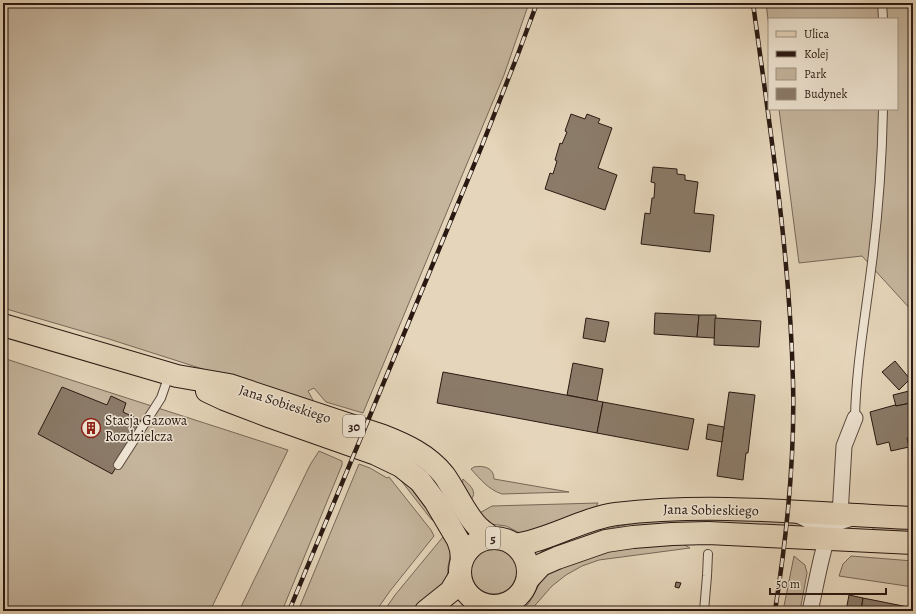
<svg xmlns="http://www.w3.org/2000/svg" width="916" height="614" viewBox="0 0 916 614" font-family="Alegreya,serif">
<rect width="100%" height="100%" fill="#e5d5ba"/>
<filter id="stains"><feTurbulence type="fractalNoise" baseFrequency=".005" numOctaves="4"/><feColorMatrix values="0 0 0 0 .2 0 0 0 0 .09 0 0 0 0 .02 0 0 0 .5 -.17"/></filter>
<radialGradient id="worn" r=".72"><stop offset=".6" stop-color="#630" stop-opacity="0"/><stop offset="1" stop-color="#630" stop-opacity=".3"/></radialGradient>
<g fill="#c5b59d" stroke="#786758">
<polygon points="3,3 529,3 504,75 363,413 326,402 314,388 308,391 313,400 312,404 109,339 3,308"/>
<polygon points="766,3 913,3 913,312 862,256 799,263 779,109 897,109 897,19 769,19 769,28"/>
<polygon points="3,358 288,450 210,611 3,611"/>
<polygon points="319,451 342,461 342,465 282,611 239,611 310,465"/>
<polygon points="359,464 370,468 387,478 389,477 431,530 434,536 390,591 376,611 298,611"/>
<path d="M474,467C484,465 494,468 494,479L569,492L502,494C489,490 480,479 471,469Z"/>
<polygon points="392,469 411,480 434,521 431,519"/>
<path d="M463,479C472,487 479,493 468,503L462,486Z"/>
<polygon points="598,503 593,513 524,535 506,526 491,524 476,515 492,506"/>
<polygon points="671,518 796,521 810,528 540,553 542,551 602,530 639,522"/>
<polygon points="873,524 913,527 913,536 873,534"/>
<polygon points="447,532 451,552 448,567 447,582 417,611 384,611 395,595"/>
<polygon points="683,544 690,548 599,560 582,566 566,575 552,586 530,611 519,611 528,604 532,598 542,579 549,570 618,549"/>
<circle cx="494" cy="571" r="23"/>
<polygon points="794,556 805,565 807,573 800,611 783,611"/>
<polygon points="851,556 913,561 913,587 839,576 843,564"/>
</g>
<g fill="#8b7b69" stroke="#2a1912">
<polygon points="571,114 585,119 587,114 600,119 598,123 612,128 598,168 617,175 605,210 545,189 550,173 553,174 557,161 555,160 560,143 562,144 567,132 565,131"/>
<polygon points="653,167 677,169 677,174 685,175 685,180 698,182 694,213 714,215 710,252 641,244 645,213 650,214 652,198 654,198 655,183 651,182"/>
<polygon points="655,313 699,315 697,337 654,334"/>
<polygon points="699,315 716,315 715,338 697,337"/>
<polygon points="586,318 609,322 605,342 583,338"/>
<polygon points="715,318 761,321 759,347 714,345"/>
<polygon points="895,361 910,379 899,390 882,372"/>
<polygon points="573,363 603,369 597,401 567,395"/>
<polygon points="443,372 603,402 597,433 437,403"/>
<polygon points="62,387 107,405 111,396 126,403 123,412 144,422 112,474 38,434"/>
<polygon points="913,390 913,409 911,403 896,406 893,395"/>
<polygon points="729,392 755,395 748,453 746,453 743,480 717,476"/>
<polygon points="603,402 694,419 688,450 597,433"/>
<polygon points="911,403 913,410 913,437 907,438 909,447 891,451 889,442 877,445 870,412 895,405 896,406"/>
<polygon points="708,424 724,427 722,442 706,439"/>
<polygon points="676,582 681,583 679,588 675,587"/>
<polygon points="849,595 863,598 861,611 846,611"/>
<polygon points="863,598 913,608 913,611 861,611"/>
<polygon points="665,607 676,610 676,607 693,610 693,611 664,611"/>
</g>
<g fill="none" stroke-linecap="round" stroke-linejoin="round">
<g stroke="#59483c" stroke-width="10">
<g id="service">
<polyline points="882,3 883,19"/>
<path d="M855,418C856,368 865,319 871,270C878,217 882,163 883,109"/>
<polyline points="118,465 161,398 169,375"/>
<polyline points="704,611 707,576 708,554"/>
</g>
</g>
<g stroke="#59483c" stroke-width="17">
<g id="minor">
<path d="M797,515C810,520 819,526 826,538"/>
<polyline points="840,515 844,446 855,418"/>
<path d="M810,611C814,596 824,535 833,526C838,521 846,520 853,518"/>
</g>
</g>
<g stroke="#2a1912" stroke-width="24">
<g id="primary">
<path d="M3,325L177,376L229,385L383,436C406,445 428,455 444,475C455,490 465,514 478,527C482,531 487,534 492,538"/>
<polyline points="207,391 224,399 271,417 376,454 401,466 420,481 435,501 458,540 461,549 462,560"/>
<circle cx="494" cy="572" r="34"/>
<path d="M515,545C550,540 581,519 616,514C715,502 814,514 913,518"/>
<polyline points="528,579 541,565 557,558 606,541 633,537 672,534 708,533 913,543"/>
<polyline points="426,611 451,591 460,576"/>
</g>
</g>
<use href="#service" stroke="#eee4d2" stroke-width="8"/>
<use href="#minor" stroke="#eee4d2" stroke-width="15"/>
<use href="#primary" stroke="#e5d5ba" stroke-width="22"/>
<g stroke="#2a1912" stroke-width="4.5">
<g id="rail">
<path d="M753,3C770,129 790,255 793,382C795,458 787,535 775,611"/>
<polyline points="289,611 481,148 518,54 537,3"/>
</g>
</g>
<use href="#rail" stroke="#eee4d2" stroke-width="3" stroke-dasharray="9" stroke-linecap="butt"/>
</g>
<defs>
<g id="building-ring" transform="scale(1)"><circle r="9.5" fill="#eee4d2" stroke="#8f2418" stroke-width="1.5"/><path d="M-4-6H4V6H1V3H-1V6H-4ZM-2.5-4.3h1.7v1.8h-1.7ZM.8-4.3h1.7v1.8H.8ZM-2.5-1h1.7V.8h-1.7ZM.8-1h1.7V.8H.8Z" fill="#8f2418"/></g>
</defs>
<g fill-rule="evenodd">
<use href="#building-ring" x="91" y="428"/>
</g>
<g text-anchor="middle" dominant-baseline="central" stroke-width="3" stroke-linejoin="round" paint-order="stroke">
<g fill="#eee4d2" stroke="#65564c" stroke-width="1">
<rect x="343" y="415" width="22" height="22" rx="3"/>
<rect x="486" y="527" width="14" height="22" rx="3"/>
</g>
<g font-size="13" font-weight="bold" fill="#2a1912">
<text x="354" y="426">30</text>
<text x="493" y="538">5</text>
</g>
<g font-size="14" fill="#2a1912" stroke="#eee4d2">
<text transform="translate(285 404) rotate(18)">Jana Sobieskiego</text>
<text transform="translate(711 510) rotate(1)">Jana Sobieskiego</text>
</g>
<g font-size="14" fill="#2a1912" stroke="#eee4d2" text-anchor="start">
<text x="105" y="420">Stacja Gazowa<tspan x="105" dy="16">Rozdzielcza</tspan></text>
</g>
</g>
<rect width="916" height="614" fill="none" stroke="#e5d5ba" stroke-width="16"/>
<rect x="4" y="4" width="908" height="606" fill="none" stroke="#2a1912" stroke-width="2"/>
<rect x="8" y="8" width="900" height="598" fill="none" stroke="#2a1912"/>
<rect x="768" y="18" width="130" height="92" fill="#eee4d2" stroke="#a09385"/>
<rect x="776" y="31" width="20" height="6" fill="#e5d5ba" stroke="#a09385"/>
<text x="804" y="38" font-size="12" fill="#2a1912">Ulica</text>
<rect x="776" y="51" width="20" height="6" fill="#2a1912" stroke="#a09385"/>
<text x="804" y="58" font-size="12" fill="#2a1912">Kolej</text>
<rect x="776" y="68" width="20" height="12" fill="#c5b59d" stroke="#a09385"/>
<text x="804" y="78" font-size="12" fill="#2a1912">Park</text>
<rect x="776" y="88" width="20" height="12" fill="#8b7b69" stroke="#a09385"/>
<text x="804" y="98" font-size="12" fill="#2a1912">Budynek</text>
<path d="M770 588v6h116v-6" fill="none" stroke="#2a1912" stroke-width="2"/>
<text x="776" y="588" font-size="12" fill="#2a1912" stroke="#eee4d2" stroke-width="3" paint-order="stroke">50 m</text>
<rect width="100%" height="100%" filter="url(#stains)"/>
<rect width="100%" height="100%" fill="url(#worn)"/>
</svg>
